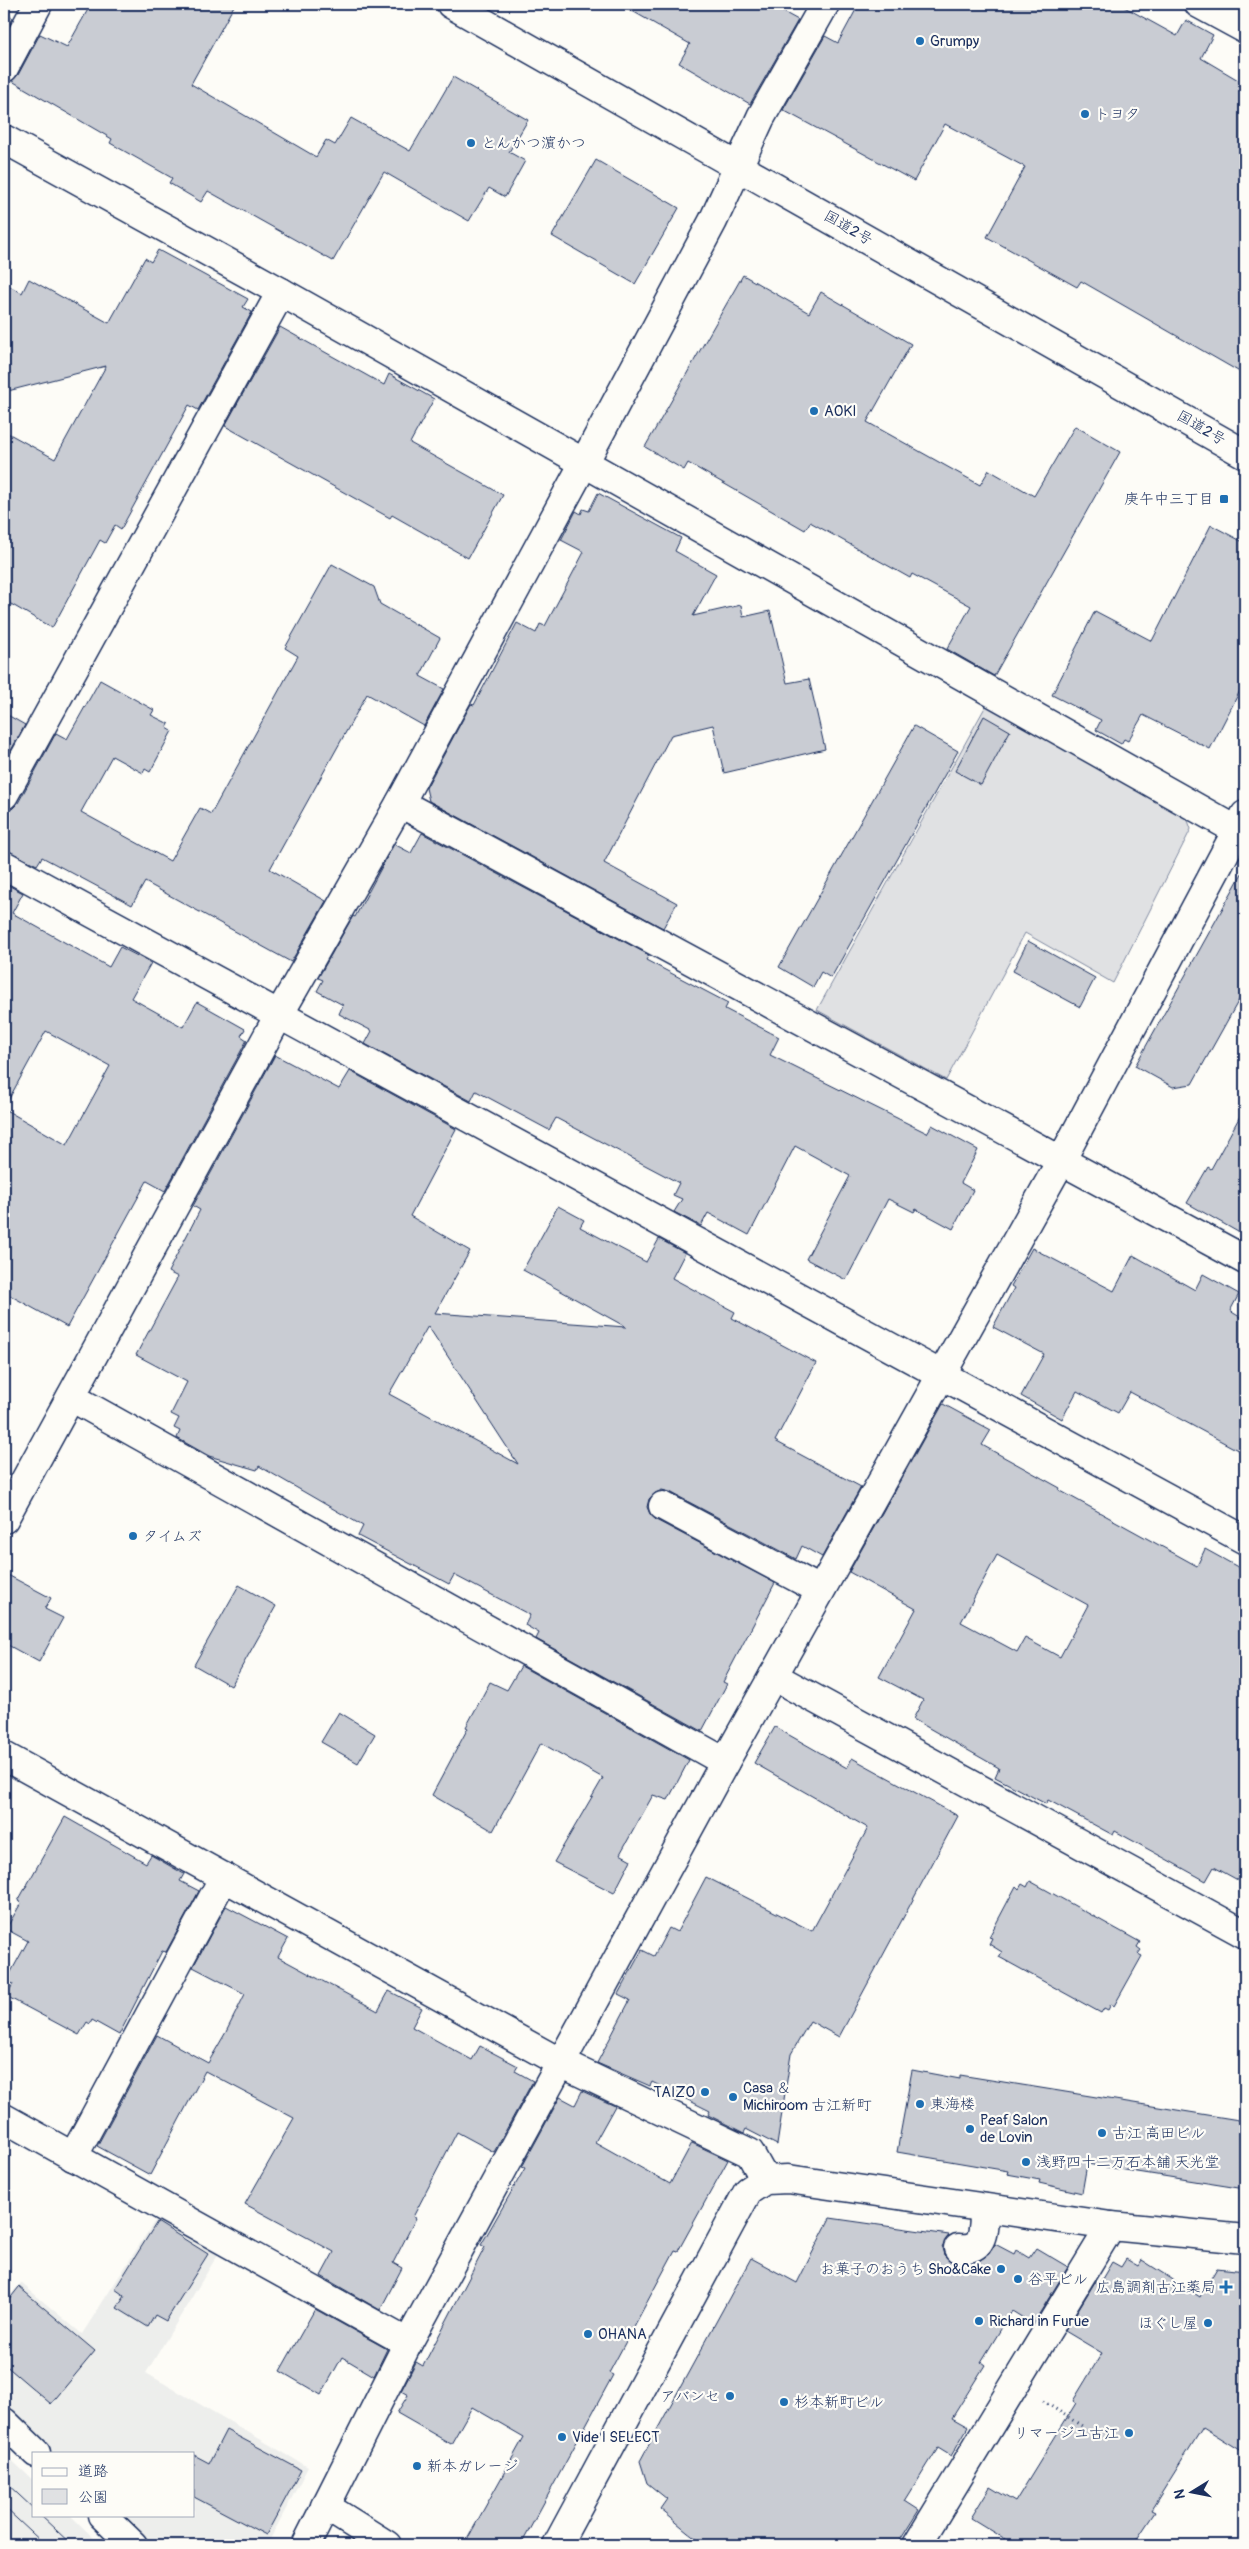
<svg xmlns="http://www.w3.org/2000/svg" width="1249" height="2549" viewBox="0 0 1249 2549" font-family="Pangolin,'Klee One',sans-serif">
<rect width="100%" height="100%" fill="#fdfcf7"/>
<filter id="ink" filterUnits="userSpaceOnUse"><feTurbulence type="fractalNoise" baseFrequency=".02" numOctaves="2"/><feDisplacementMap in="SourceGraphic" scale="10" xChannelSelector="R" yChannelSelector="G"/><feConvolveMatrix kernelMatrix="1 2 1 2 8 2 1 2 1" color-interpolation-filters="sRGB"/></filter>
<g filter="url(#ink)">
<g fill="#edeeec">
<polygon points="158,2216 220,2251 146,2373 308,2467 267,2545 148,2545 117,2515 194,2515 194,2453 52,2453 4,2406 4,2303 21,2283 82,2334"/>
<polygon points="4,2453 34,2481 34,2515 70,2515 101,2545 4,2545"/>
</g>
<polygon fill="#e0e1e3" stroke="#7e88a0" points="988,702 1186,815 1191,829 1113,983 1025,933 946,1080 817,1010"/>
<g fill="#c9ccd3" stroke="#1b2f5e" fill-rule="evenodd">
<polygon points="91,4 235,4 191,84 316,157 326,140 335,145 351,118 410,151 453,77 528,120 509,152 525,161 505,197 489,188 469,221 384,172 333,261 208,191 201,202 169,183 172,178 110,143 112,139 12,81 18,75 40,34 67,47"/>
<polygon points="620,4 769,4 798,20 750,104 679,63 690,44"/>
<polygon points="859,4 1119,4 1177,36 1186,20 1213,35 1201,58 1245,84 1245,375 1081,281 1077,287 987,237 1025,167 945,124 914,181 783,110 825,36 838,43"/>
<polygon points="4,12 13,18 4,35"/>
<polygon points="596,160 679,208 635,284 552,236"/>
<polygon points="158,250 248,299 243,307 252,312 198,410 189,405 121,529 115,525 105,543 100,540 52,628 4,600 4,431 55,459 106,366 4,392 4,283 22,293 29,279 109,323 145,258 151,262"/>
<polygon points="743,275 809,313 821,292 911,344 867,422 980,485 989,470 1034,496 1075,426 1120,452 994,676 947,649 971,606 912,574 910,578 810,522 805,530 688,463 684,470 645,447"/>
<polygon points="280,327 384,385 389,374 434,399 410,443 503,495 468,558 392,515 390,518 225,426"/>
<polygon points="598,493 681,538 675,551 716,574 693,616 741,605 743,617 770,611 787,683 809,679 825,749 724,773 713,725 671,735 604,863 677,903 663,928 429,801 426,788 471,704 474,705 517,623 536,633 540,624 545,626 584,552 561,540 576,511 581,514 583,509 589,511"/>
<polygon points="1211,525 1245,543 1245,681 1210,749 1143,715 1128,741 1124,739 1121,744 1096,730 1101,720 1052,695 1095,611 1152,641"/>
<polygon points="332,564 374,587 380,604 440,638 420,676 444,689 424,726 367,694 270,869 326,901 291,962 145,882 132,905 42,857 37,865 4,849 4,811 12,809 18,803 56,733 67,739 100,680 154,710 151,715 169,724 167,728 172,731 150,772 145,769 143,773 112,756 81,812 170,861 200,808 211,814 298,656 285,648"/>
<polygon points="4,713 25,725 4,763"/>
<polygon points="984,716 1010,731 981,785 955,771"/>
<polygon points="914,726 958,751 831,978 821,972 813,987 779,967"/>
<polygon points="422,833 649,955 646,960 728,1003 725,1009 779,1037 770,1055 927,1133 932,1125 978,1150 961,1183 973,1190 953,1229 916,1209 914,1212 888,1199 846,1280 806,1259 850,1176 795,1146 749,1235 708,1213 701,1226 674,1212 682,1199 673,1195 679,1183 556,1118 549,1130 476,1091 471,1101 365,1044 372,1031 339,1014 343,1005 317,991 323,980 318,978 353,916 355,917 394,844 411,853"/>
<polygon points="1245,868 1245,989 1192,1084 1173,1087 1135,1066"/>
<polygon points="4,883 23,893 12,913 109,967 120,947 151,963 131,998 183,1027 197,1002 245,1029 241,1036 247,1040 165,1191 147,1181 67,1327 4,1292 4,1109 67,1145 110,1066 46,1031 4,1108"/>
<polygon points="1028,941 1095,978 1080,1007 1013,971"/>
<path d="M275,1055L339,1089L350,1071L456,1129L410,1216L470,1251L435,1313L626,1327L523,1270L558,1206L584,1220L580,1227L646,1262L659,1239L685,1253L672,1278L735,1312L732,1318L816,1363L775,1441L861,1487L822,1557L802,1546L796,1559L670,1492L662,1490L655,1493L649,1499L647,1507L650,1514L656,1520L775,1583L723,1682L727,1684L702,1731L536,1639L539,1633L525,1625L530,1615L454,1575L449,1584L358,1536L363,1526L259,1466L257,1470L209,1456L177,1438L180,1431L174,1428L179,1418L171,1414L187,1382L136,1355L178,1277L168,1272L200,1210L193,1206ZM428,1326L518,1464L389,1394Z"/>
<polygon points="1245,1107 1245,1236 1187,1203 1208,1167 1211,1169"/>
<polygon points="1032,1248 1114,1291 1133,1255 1195,1290 1203,1274 1239,1294 1230,1311 1245,1320 1245,1454 1130,1392 1118,1413 1077,1391 1062,1419 1021,1396 1044,1354 993,1327 1014,1288 1011,1286"/>
<path d="M943,1404L991,1430L982,1445L1060,1488L1059,1490L1197,1566L1205,1549L1245,1571V1884L1214,1867L1206,1881L1115,1831L1113,1835L1048,1800L1046,1804L995,1777L999,1768L913,1719L923,1700L879,1677L916,1609L849,1572ZM997,1555L1088,1605L1060,1657L1025,1638L1017,1652L961,1622Z"/>
<polygon points="4,1573 51,1598 45,1609 63,1618 39,1662 4,1643"/>
<polygon points="239,1585 276,1606 231,1686 194,1665"/>
<polygon points="521,1666 689,1760 668,1800 653,1795 620,1854 631,1860 614,1893 554,1862 603,1778 541,1743 493,1831 432,1795 468,1728 466,1727 490,1682 507,1690"/>
<polygon points="339,1712 375,1734 358,1763 321,1742"/>
<polygon points="775,1727 847,1768 852,1758 958,1816 839,2037 810,2021 791,2054 777,2145 746,2129 744,2133 708,2115 710,2111 652,2082 650,2086 597,2063 630,2000 618,1994 642,1950 654,1956 669,1928 677,1932 706,1877 812,1931 868,1828 754,1763"/>
<polygon points="65,1817 146,1863 151,1855 158,1859 184,1874 180,1881 199,1891 166,1952 162,1951 119,2035 92,2020 90,2024 87,2022 79,2035 6,1996 13,1984 6,1981 28,1941 6,1929 21,1903 18,1901"/>
<polygon points="1030,1881 1140,1942 1137,1947 1141,1950 1138,1954 1142,1956 1114,2006 1111,2004 1108,2010 1104,2008 1101,2013 999,1957 1002,1952 989,1944 992,1938 989,1937 1016,1886 1019,1889 1022,1884 1027,1887"/>
<polygon points="226,1906 288,1939 278,1957 378,2011 389,1991 422,2008 412,2027 472,2060 480,2046 518,2066 515,2071 533,2081 494,2152 457,2132 413,2217 416,2218 393,2263 402,2268 380,2310 321,2276 334,2252 245,2204 294,2118 205,2071 150,2175 97,2146 157,2035 208,2063 226,2032 245,1994 193,1967"/>
<polygon points="912,2070 960,2079 960,2075 1245,2121 1245,2189 1087,2164 1082,2193 1039,2183 1040,2180 1007,2174 1008,2171 897,2152"/>
<polygon points="582,2091 615,2106 595,2142 670,2184 692,2143 728,2160 678,2251 675,2250 609,2373 613,2375 521,2545 464,2545 524,2437 472,2407 451,2444 397,2413 408,2395 401,2391 416,2362 423,2366 485,2247 481,2245 525,2168 522,2167 560,2097 575,2105"/>
<polygon points="830,2218 949,2235 942,2248 944,2255 950,2261 958,2264 979,2261 989,2254 995,2244 1014,2254 1016,2250 1029,2258 1036,2248 1068,2267 1033,2324 1012,2311 981,2362 985,2365 952,2418 968,2427 951,2456 938,2448 905,2501 919,2510 897,2545 704,2545 660,2509 667,2499 647,2483 640,2461 751,2258 797,2283"/>
<polygon points="157,2222 208,2254 166,2321 155,2315 148,2327 117,2308 125,2296 115,2289"/>
<polygon points="1126,2259 1138,2266 1142,2260 1200,2297 1217,2268 1245,2271 1245,2453 1203,2427 1151,2510 1155,2512 1133,2545 1015,2545 971,2518 990,2487 1015,2502 1076,2403 1073,2401 1102,2353 1065,2331 1095,2282 1099,2284 1112,2262 1121,2267"/>
<polygon points="19,2287 95,2351 51,2404 4,2364 4,2306"/>
<polygon points="315,2309 387,2349 374,2376 342,2357 321,2395 280,2371"/>
<polygon points="226,2430 301,2470 266,2535 194,2497 194,2455 209,2463"/>
</g>
<g fill="none" stroke-linecap="round" stroke-linejoin="round">
<g stroke="#1b2f5e" stroke-width="31">
<g id="minor">
<polyline points="1199,4 1245,29"/>
<polyline points="4,68 38,4"/>
<polyline points="4,139 281,292 1245,835"/>
<polyline points="4,795 281,292"/>
<polyline points="400,803 1245,1260"/>
<polyline points="4,865 1245,1540"/>
<polyline points="71,1397 725,1762"/>
<polyline points="663,1506 820,1590"/>
<polyline points="4,1519 280,1013 400,803 584,463 713,221 761,117 825,4"/>
<polyline points="773,1676 1245,1934"/>
<polyline points="4,1756 561,2063 750,2153 765,2180"/>
<polyline points="4,2118 408,2343"/>
<polyline points="73,2157 224,1877"/>
<path d="M958,2248C987,2251 982,2229 985,2208"/>
<polyline points="4,2422 36,2453"/>
<polyline points="325,2506 387,2545"/>
<polyline points="102,2515 133,2545"/>
<polyline points="306,2545 408,2343 725,1762 1061,1161 1245,815"/>
<polyline points="557,2545 748,2191 765,2180 788,2179 1111,2226 1245,2239"/>
<polyline points="917,2545 1111,2226"/>
</g>
</g>
<g stroke="#1b2f5e" stroke-width="31">
<polyline id="highway" points="451,4 1245,454"/>
</g>
<polyline stroke="#1b2f5e" stroke-width="3" stroke-dasharray="1 4" stroke-linecap="butt" points="1043,2401 1082,2426"/>
<use href="#minor" stroke="#fdfcf7" stroke-width="28"/>
<use href="#highway" stroke="#fdfcf7" stroke-width="28"/>
<g stroke="#1b2f5e" stroke-width="1">
<polyline points="4,2481 34,2509"/>
<polyline points="4,2507 45,2545"/>
<polyline points="40,2515 72,2545"/>
</g>
</g>
</g>
<g fill="#1f6fb2" stroke="#fdfcf7" stroke-width="2">
<circle cx="920" cy="41" r="5"/>
<circle cx="1085" cy="114" r="5"/>
<circle cx="471" cy="143" r="5"/>
<circle cx="814" cy="411" r="5"/>
<rect x="1219" y="494" width="10" height="10" rx="2.5"/>
<circle cx="133" cy="1536" r="5"/>
<circle cx="705" cy="2092" r="5"/>
<circle cx="733" cy="2097" r="5"/>
<circle cx="920" cy="2104" r="5"/>
<circle cx="970" cy="2129" r="5"/>
<circle cx="1102" cy="2133" r="5"/>
<circle cx="1026" cy="2162" r="5"/>
<circle cx="1001" cy="2269" r="5"/>
<circle cx="1018" cy="2279" r="5"/>
<path d="M1223.5 2279.5h5v5h5v5h-5v5h-5v-5h-5v-5h5z"/>
<circle cx="979" cy="2321" r="5"/>
<circle cx="1208" cy="2323" r="5"/>
<circle cx="588" cy="2334" r="5"/>
<circle cx="730" cy="2396" r="5"/>
<circle cx="784" cy="2402" r="5"/>
<circle cx="1129" cy="2433" r="5"/>
<circle cx="562" cy="2437" r="5"/>
<circle cx="417" cy="2466" r="5"/>
</g>
<g text-anchor="middle" dominant-baseline="central" stroke-width="4.5" stroke-linejoin="round" paint-order="stroke">
<g font-size="15" fill="#1b2f5e" stroke="#fdfcf7" text-anchor="start">
<text x="930" y="41">Grumpy</text>
<text x="1095" y="114">トヨタ</text>
<text x="481" y="143">とんかつ濵かつ</text>
<text x="824" y="411">AOKI</text>
<text x="1214" y="499" text-anchor="end">庚午中三丁目</text>
<text x="143" y="1536">タイムズ</text>
<text x="743" y="2088">Casa ＆<tspan x="743" dy="17">Michiroom 古江新町</tspan></text>
<text x="695" y="2092" text-anchor="end">TAIZO</text>
<text x="930" y="2104">東海楼</text>
<text x="980" y="2120">Peaf Salon<tspan x="980" dy="17">de Lovin</tspan></text>
<text x="1112" y="2133">古江 高田ビル</text>
<text x="1036" y="2162">浅野四十二万石本舗 天光堂</text>
<text x="991" y="2269" text-anchor="end">お菓子のおうち Sho&amp;Cake</text>
<text x="1028" y="2279">谷平ビル</text>
<text x="1216" y="2287" text-anchor="end">広島調剤古江薬局</text>
<text x="989" y="2321">Richard in Furue</text>
<text x="1198" y="2323" text-anchor="end">ほぐし屋</text>
<text x="598" y="2334">OHANA</text>
<text x="720" y="2396" text-anchor="end">アバンセ</text>
<text x="794" y="2402">杉本新町ビル</text>
<text x="1119" y="2433" text-anchor="end">リマージユ古江</text>
<text x="572" y="2437">Vide I SELECT</text>
<text x="427" y="2466">新本ガレージ</text>
</g>
<g font-size="15" fill="#1b2f5e" stroke="#fdfcf7">
<text transform="translate(848 228) rotate(30)">国道2号</text>
<text transform="translate(1201 428) rotate(30)">国道2号</text>
</g>
</g>
<rect width="1249" height="2549" fill="none" stroke="#fdfcf7" stroke-width="20"/>
<rect x="10" y="10" width="1229" height="2529" fill="none" stroke="#1b2f5e" stroke-width="2" filter="url(#ink)"/>
<rect x="32" y="2452" width="162" height="65" fill="#fdfcf7" stroke="#a3aaba"/>
<rect x="42" y="2468" width="25" height="8" fill="#fdfcf7" stroke="#a3aaba"/>
<text x="78" y="2476" font-size="15" fill="#1b2f5e">道路</text>
<rect x="42" y="2489" width="25" height="15" fill="#e0e1e3" stroke="#a3aaba"/>
<text x="78" y="2502" font-size="15" fill="#1b2f5e">公園</text>
<g transform="translate(1192 2492) rotate(260)" stroke="#fdfcf7" stroke-width="4" paint-order="stroke">
<path d="M0-4L9 19L0 12L-9 19Z" fill="#1b2f5e"/>
<text y="-8" font-size="14" font-weight="bold" text-anchor="middle" fill="#1b2f5e">N</text>
</g>
</svg>
